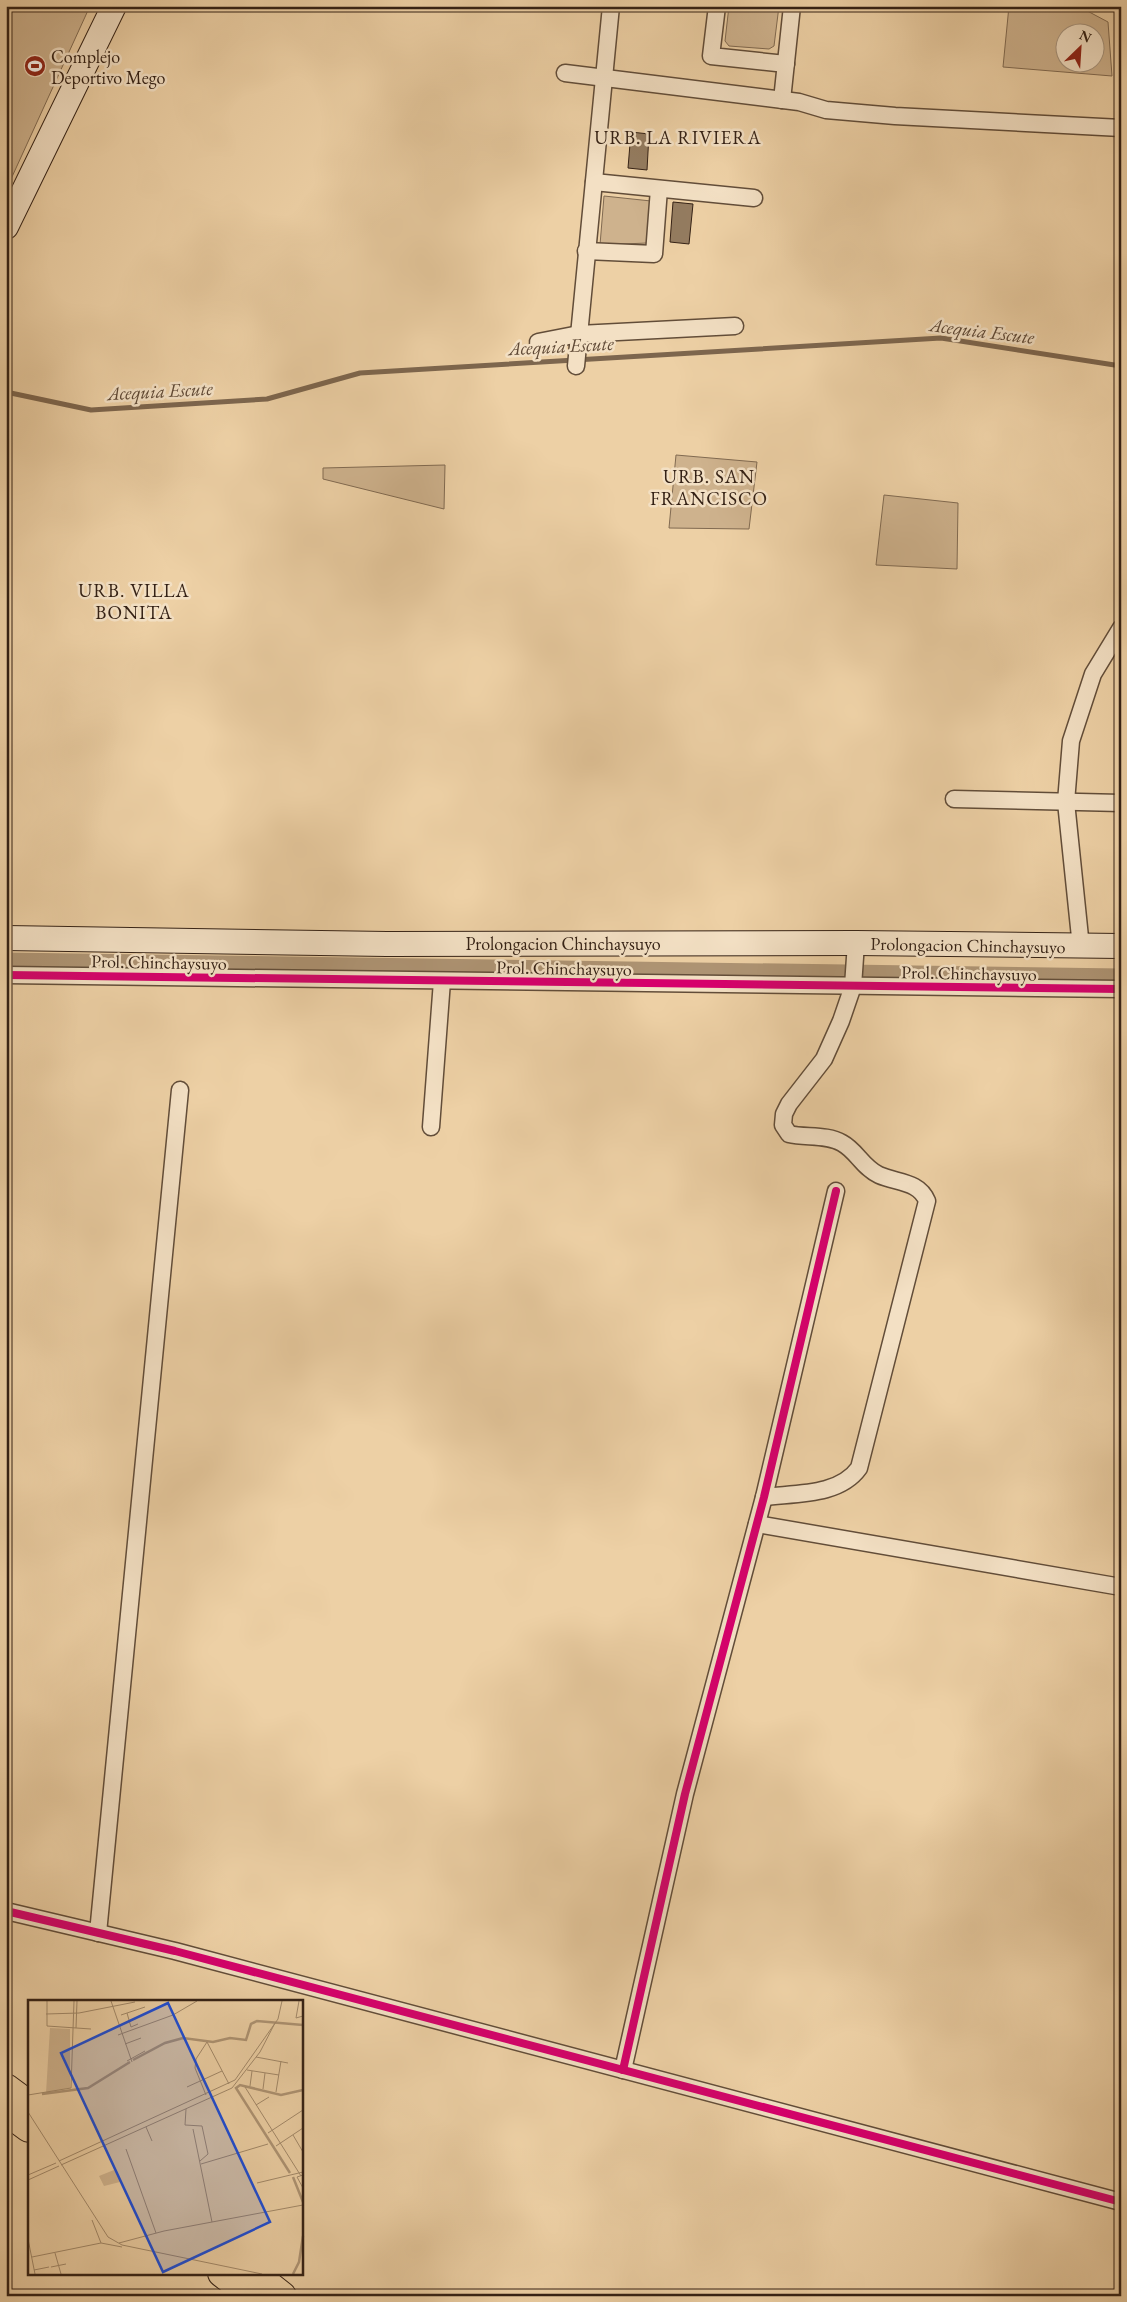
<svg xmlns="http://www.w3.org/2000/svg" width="1127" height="2302" viewBox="0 0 1127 2302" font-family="'EB Garamond',serif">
<rect width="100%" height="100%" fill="#edd0a5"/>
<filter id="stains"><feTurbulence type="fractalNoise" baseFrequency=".004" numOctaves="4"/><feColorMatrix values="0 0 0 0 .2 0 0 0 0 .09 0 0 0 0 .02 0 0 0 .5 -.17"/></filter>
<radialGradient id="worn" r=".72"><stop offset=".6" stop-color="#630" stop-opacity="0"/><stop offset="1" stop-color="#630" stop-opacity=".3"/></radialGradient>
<g fill="#ceb28d" stroke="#816a51" fill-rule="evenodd">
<polygon points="6,6 90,6 6,190"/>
<polygon points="729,6 779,6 774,46 769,49 729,46 725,41"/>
<path d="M1009,6H1078L1108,22L1112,76L1003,67ZM1064,32H1094V62H1064Z"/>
<polygon points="604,196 651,201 647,243 600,245"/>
<polygon points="676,455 757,462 749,529 669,528"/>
<polygon points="445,465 444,509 323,479 323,468"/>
<polygon points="884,495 958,503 957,569 876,565"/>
</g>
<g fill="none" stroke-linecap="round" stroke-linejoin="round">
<polyline stroke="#7d664e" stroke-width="5" points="6,392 91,410 267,399 360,373 941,338 1121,366"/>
<polyline stroke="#ae9474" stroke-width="19" points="6,962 1121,978"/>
</g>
<g fill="#947c60" stroke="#342115">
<polygon points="631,132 649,134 647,170 628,168"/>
<polygon points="673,202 693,204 689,244 670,242"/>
</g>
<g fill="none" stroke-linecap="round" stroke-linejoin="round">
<g stroke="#624d39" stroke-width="19">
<g id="street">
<polyline points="717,6 711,56 786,64"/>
<polyline points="565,73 799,102 826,110 895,116 1121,128"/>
<polyline points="782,100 792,6"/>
<polyline points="594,182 754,198"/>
<polyline points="586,251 654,254 659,189"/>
<polyline points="538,342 579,334 735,326"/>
<polyline points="576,366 611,6"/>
<polyline points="954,799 1121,803"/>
<polyline points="1081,947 1066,802 1071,741 1093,674 1121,628"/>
<polyline points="6,975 1121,989"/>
<polyline points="431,1127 442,981"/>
<path d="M764,1497C796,1493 839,1496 859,1468L927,1201C919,1181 897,1183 879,1175C862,1167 857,1151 842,1143C827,1134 805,1138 789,1134L783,1125L784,1114L789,1104L824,1059L841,1021L853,986L856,943"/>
<polyline points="757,1524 1121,1587"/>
<polyline points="6,1911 175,1951 1121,2202"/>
<polyline points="98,1933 180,1090"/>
<polyline points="623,2070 685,1794 764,1497 836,1191"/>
</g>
</g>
<g stroke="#342115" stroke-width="26">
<g id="secondary">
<polyline points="6,227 114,6"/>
<polyline points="6,938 387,944 856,943 1121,946"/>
</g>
</g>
<g stroke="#342115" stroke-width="30">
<g id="highway">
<polyline points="6,2088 29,2105"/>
<polyline points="6,2111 29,2128"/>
<polyline points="222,2273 252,2296"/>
<polyline points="253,2273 282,2296"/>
</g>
</g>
<use href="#street" stroke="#f3e0c4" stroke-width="16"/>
<use href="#secondary" stroke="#f3e0c4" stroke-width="24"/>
<use href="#highway" stroke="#edd0a5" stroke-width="28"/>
<g stroke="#f3e0c4" stroke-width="11">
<g id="cycleway">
<polyline points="6,975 1121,989"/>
<polyline points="6,1911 175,1951 1121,2202"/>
<polyline points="623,2070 685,1794 764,1497 836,1191"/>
</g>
</g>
<use href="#cycleway" stroke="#d6006c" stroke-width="8"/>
</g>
<defs>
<g id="stadium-disc" transform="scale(1.125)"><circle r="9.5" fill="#8f2418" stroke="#f3e0c4"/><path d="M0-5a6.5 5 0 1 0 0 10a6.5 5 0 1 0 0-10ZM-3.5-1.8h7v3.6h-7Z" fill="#fff"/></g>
</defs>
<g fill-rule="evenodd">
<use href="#stadium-disc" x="35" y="66"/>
</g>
<g text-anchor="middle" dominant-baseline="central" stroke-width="5" stroke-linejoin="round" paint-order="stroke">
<g font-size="18" fill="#342115" stroke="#f3e0c4" text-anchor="start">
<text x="51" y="56">Complejo<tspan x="51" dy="21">Deportivo Mego</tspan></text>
</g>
<g font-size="18" fill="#342115" stroke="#f3e0c4">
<text x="563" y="943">Prolongacion Chinchaysuyo</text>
<text transform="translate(968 945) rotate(1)">Prolongacion Chinchaysuyo</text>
<text transform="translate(159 962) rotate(1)">Prol. Chinchaysuyo</text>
<text transform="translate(564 968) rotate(1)">Prol. Chinchaysuyo</text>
<text transform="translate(969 973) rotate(1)">Prol. Chinchaysuyo</text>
</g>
<g font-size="19" letter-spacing="1" fill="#342115" stroke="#f3e0c4">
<text x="678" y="137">URB. LA RIVIERA</text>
<text x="709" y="476">URB. SAN<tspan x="709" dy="22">FRANCISCO</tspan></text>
<text x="134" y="590">URB. VILLA<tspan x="134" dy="22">BONITA</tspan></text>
</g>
<g font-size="19" font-style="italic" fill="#5f4936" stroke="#f3e0c4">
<text transform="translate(982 331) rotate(7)">Acequia Escute</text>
<text transform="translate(561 346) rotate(-3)">Acequia Escute</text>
<text transform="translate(160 391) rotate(-3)">Acequia Escute</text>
</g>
</g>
<g transform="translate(28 2000)">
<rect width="275" height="275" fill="#edd0a5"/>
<path d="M22,28L42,29V88L18,93ZM86,170L92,182L76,186L71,176Z" fill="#ceb28d"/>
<path fill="none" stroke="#ae9474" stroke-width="2.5" d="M105,60L137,43L155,38L185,42L202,38L218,40L223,24L229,21L275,25M14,94L60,88L102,62M262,173L208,88L212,85L253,95L275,90M265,177L275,202M265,274L271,262L275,236"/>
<path fill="none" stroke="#a38a6b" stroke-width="1" d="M19,1V26L63,29M83,1L104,62M271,1L268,18L275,16M99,13L103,27L110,24M18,14L51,13L107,2M93,15L117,7M48,28L49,1M90,35L145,15L169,1M97,44L113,38M228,57L260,63M99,61L117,51M219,70L251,75M222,86L224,71M159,87L194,71M217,87L273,176M235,89L237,73M248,92L253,61M0,95L43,88L46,1M178,95L167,68L168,59L179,42L201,84M228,105L241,97M158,109L157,125L174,126L180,154L172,161M0,112L80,237L94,245L234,274M118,127L124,141M165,129L184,222M240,133L275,110M265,135L275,152M248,146L275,128M98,149L128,233M31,161L207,80L250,19L254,1M173,164L240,144M33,165L204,88L232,52L247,23M0,175L28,163M275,175L269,177L275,188M0,180L31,166M229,183L275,172M64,220L73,243M0,239L7,274M91,243L136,231L275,205M27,253L33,274M4,257L73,243L94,247M23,267L38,264M6,270L21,267"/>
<path fill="#1d4ed8" fill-opacity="0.15" stroke="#1d4ed8" stroke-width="2.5" d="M140,3L242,222L135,272L33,53Z"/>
<rect width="275" height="275" fill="none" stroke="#342115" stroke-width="2.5"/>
</g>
<rect width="1127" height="2302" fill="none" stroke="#edd0a5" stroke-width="25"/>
<rect x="8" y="8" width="1112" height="2287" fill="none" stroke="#342115" stroke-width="2.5"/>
<rect x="12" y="12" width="1102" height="2277" fill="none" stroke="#342115"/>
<g transform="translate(1080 48) rotate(25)"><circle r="24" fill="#f3e0c4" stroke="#a7947e"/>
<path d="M0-4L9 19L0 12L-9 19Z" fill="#8f2418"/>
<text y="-8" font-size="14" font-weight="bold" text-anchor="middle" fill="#342115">N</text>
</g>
<rect width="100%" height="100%" filter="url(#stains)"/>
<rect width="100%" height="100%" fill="url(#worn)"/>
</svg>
